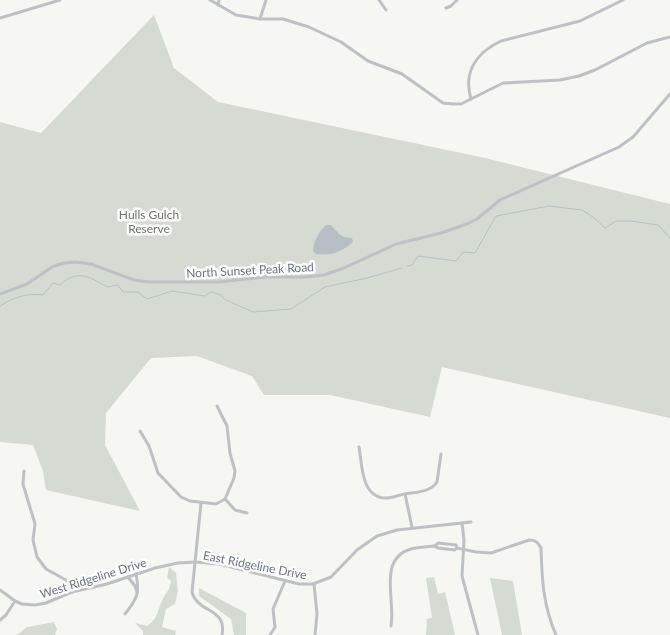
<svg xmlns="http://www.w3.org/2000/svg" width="670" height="635" viewBox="0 0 670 635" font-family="Lato,sans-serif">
<rect width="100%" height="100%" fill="#f6f6f3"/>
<g fill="#d5dad3">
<polygon points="154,15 174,68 218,102 485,158 670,204 670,418 442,367 430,417 330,395 264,395 252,376 197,356 151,358 106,413 105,445 140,511 46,490 43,471 33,445 0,442 0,122 41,133"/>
<path d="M169,567L176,573L178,591L175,604L166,609L162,627L176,631L175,635H143V631L135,623L147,626C159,618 157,610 163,599C167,590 169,593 171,581L167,578Z"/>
<polygon points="434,577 438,594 445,592 455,635 426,635 427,619 432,618 426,578"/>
<polygon points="490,578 513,581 522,635 502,635"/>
<polygon points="199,588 246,613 246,635 234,635 231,619 199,596"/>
<polygon points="54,622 57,629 55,635 17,635 27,627"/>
</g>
<path fill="#b6c0c4" d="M326,225H331L339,234L344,237L352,238L353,242C342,252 331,256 316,254L313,251C313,243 319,231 326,225Z"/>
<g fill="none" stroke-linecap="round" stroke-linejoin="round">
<g stroke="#b6c0c4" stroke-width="1">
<polyline points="407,266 412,265 418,256 456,261 463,252 475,253 496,216 549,206 582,210 593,217 605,228 616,221 631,221 658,225 670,238"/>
<path d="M0,306C14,297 27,293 43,295L53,283L60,285C78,269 88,276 107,287L118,285L123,292H138L147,299L172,291L205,296L211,292L221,295L224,299L253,312L291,309L325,287L367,278L402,268"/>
</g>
<g stroke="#bdc1c4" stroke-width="3">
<polyline points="210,0 236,15 260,19 283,19 309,27 341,42 368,61 402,74 443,103 453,104 461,104 503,83 560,80 579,76 595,70 647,43 670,37"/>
<polyline points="379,0 386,10"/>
<polyline points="218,5 219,0"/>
<polyline points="446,8 451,6 457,0"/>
<polyline points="0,18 60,0"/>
<polyline points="260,19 266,0"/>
<path d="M471,99C463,72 476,53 501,41L580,21L623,0"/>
<polyline points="0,294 27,284 52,267 64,263 76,262 91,264 134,280 149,282 219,282 265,277 306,277 324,275 344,268 396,244 441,233 467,224 477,219 500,200 619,147 633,137 670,94"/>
<polyline points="140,431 149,446 158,473 181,497 190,501 216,504 225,499 234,478 235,471 230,453 227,426 217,406"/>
<path d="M359,447C362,464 361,498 386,498C392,498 399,495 405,494L412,527"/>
<polyline points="24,471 23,484 35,524 33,540 37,557 46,569 66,580 72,592"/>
<path d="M405,494C416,492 431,492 437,482L441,454"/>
<polyline points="225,499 235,510 247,513"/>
<path d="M201,503L192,592C198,614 227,607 222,635"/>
<polyline points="462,523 464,540 462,576 478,635"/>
<path d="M457,548L456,545L438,543L435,546L438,548L455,550L457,548L476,552L491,553L529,540C535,540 538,542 541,548C542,580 543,605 556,635"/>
<polyline points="128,577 135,586 137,592"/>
<polyline points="314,584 317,614 315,635"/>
<polyline points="0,590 15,601 22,604 35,605 46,603 72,592 107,584 155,568 178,563 195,562 219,564 299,584 313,584 331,577 357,550 377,536 397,530 471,522"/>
<path d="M125,614C137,599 140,593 136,574"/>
<polyline points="0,620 6,615 15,601"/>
<path d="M391,626C396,601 377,559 411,549C419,547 427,547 435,546"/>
<polyline points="270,635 275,627 273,609 285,581"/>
</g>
</g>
<g text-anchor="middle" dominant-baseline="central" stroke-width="5" stroke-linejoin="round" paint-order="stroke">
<g font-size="12" fill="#6a7966" stroke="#fff">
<text x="149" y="214">Hulls Gulch<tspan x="149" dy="14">Reserve</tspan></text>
</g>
<g font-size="12" fill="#687681" stroke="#fff">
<text transform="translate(250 270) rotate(-3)">North Sunset Peak Road</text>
<text transform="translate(255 565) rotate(11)">East Ridgeline Drive</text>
<text transform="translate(93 578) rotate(-17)">West Ridgeline Drive</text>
</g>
</g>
</svg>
